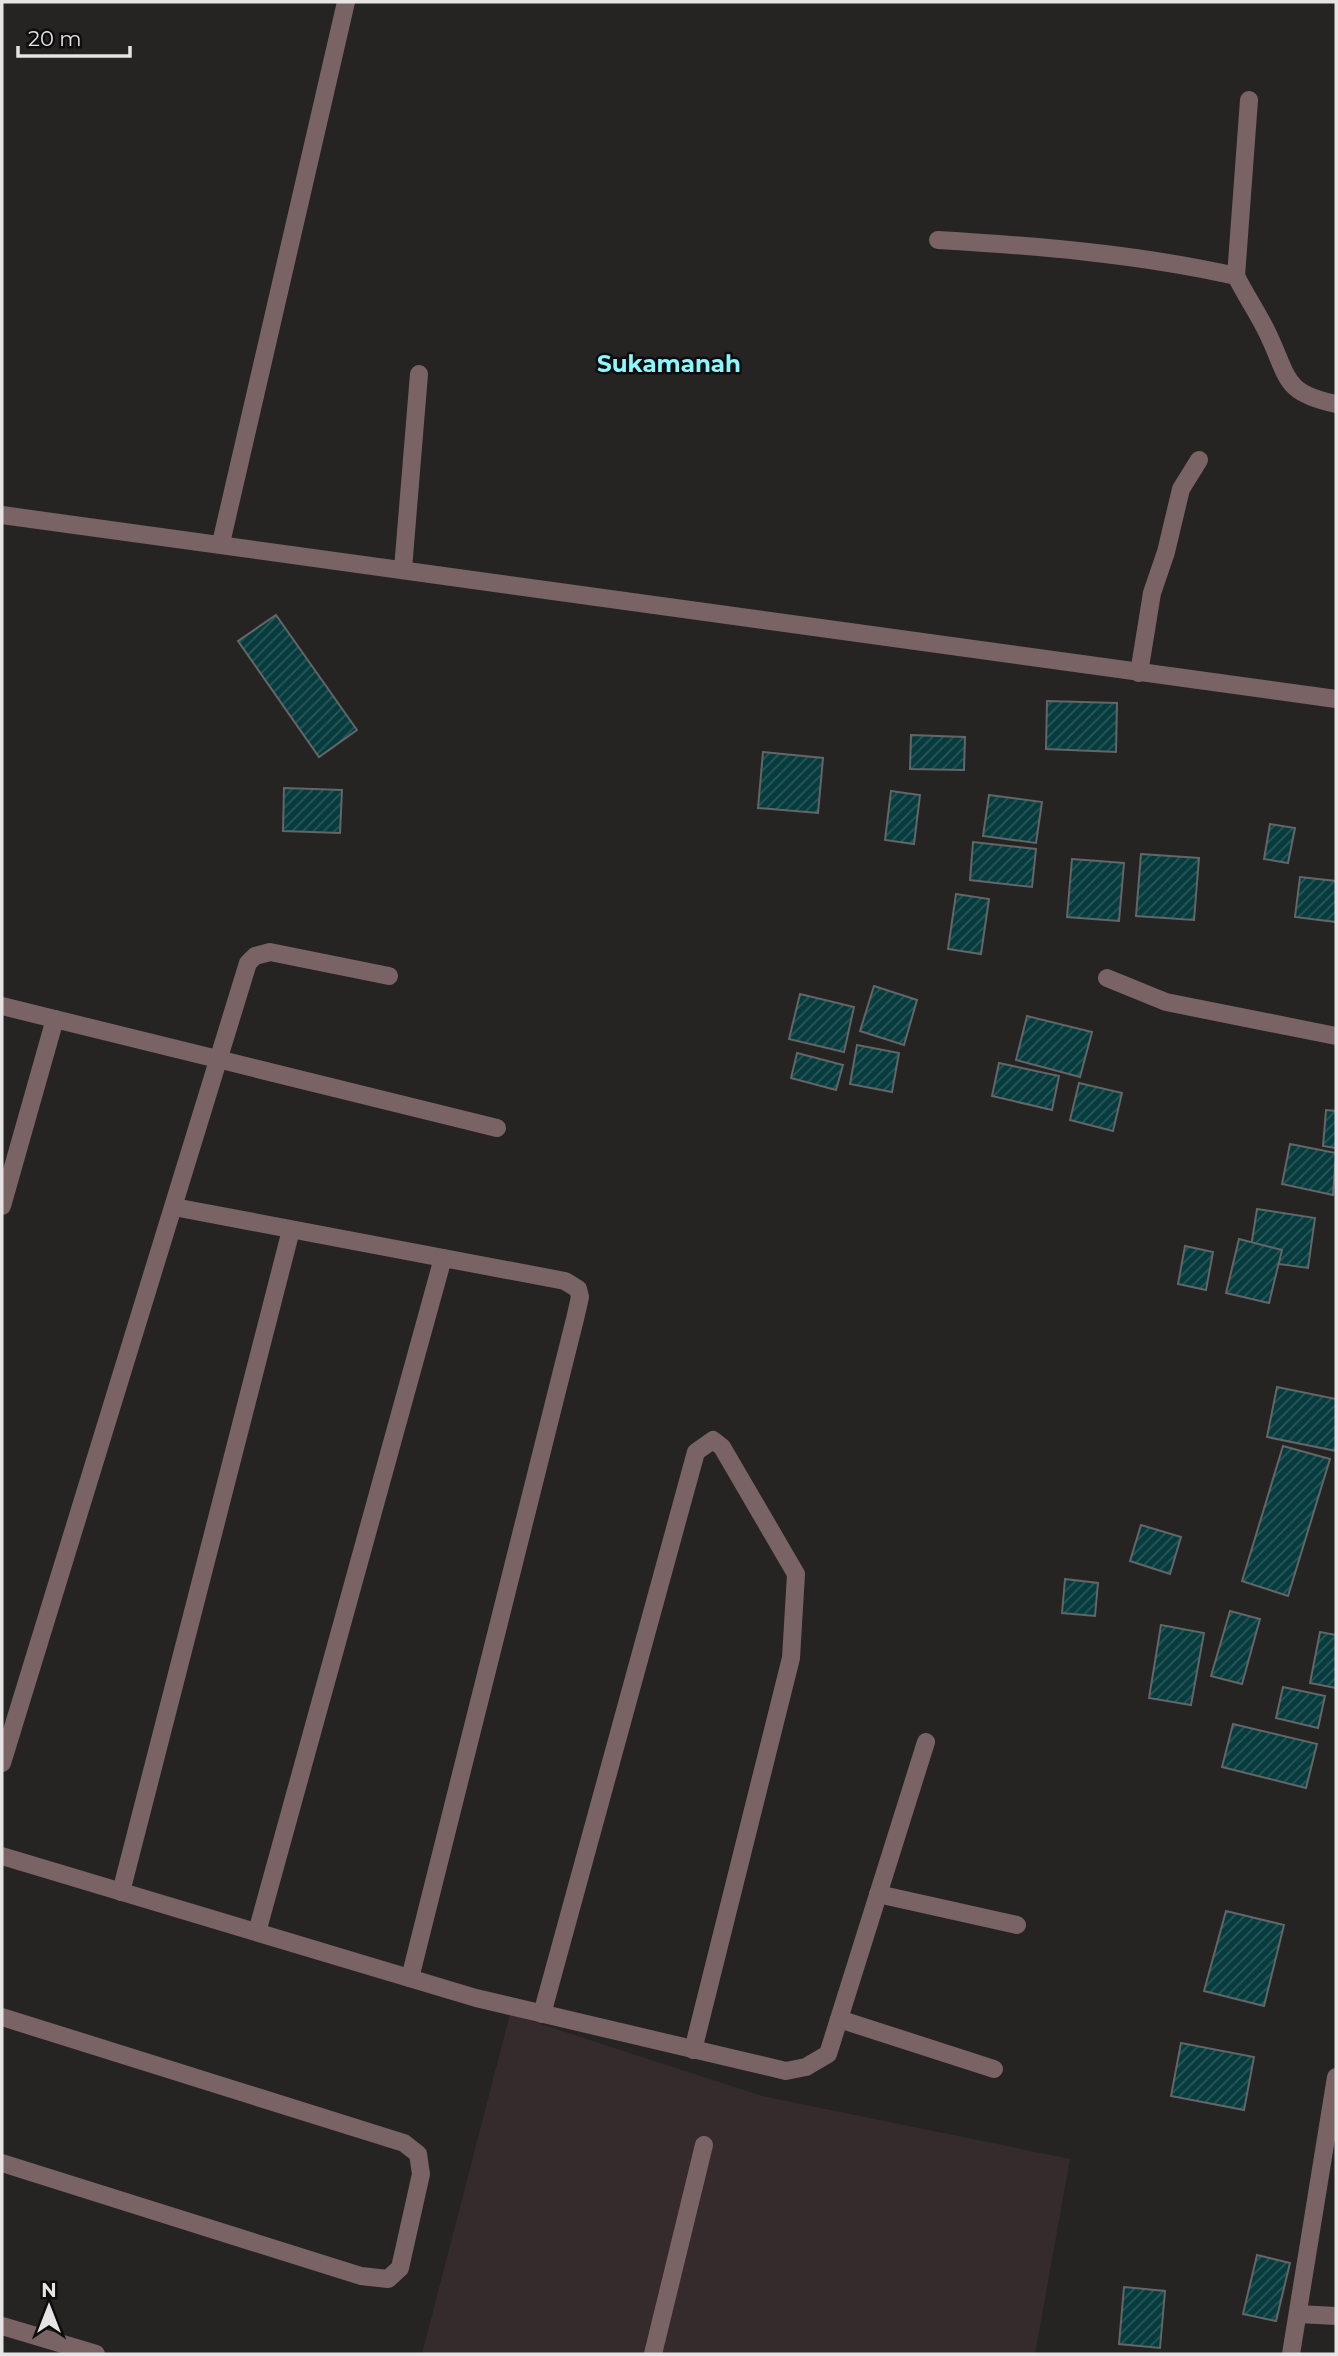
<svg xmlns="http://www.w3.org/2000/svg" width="1338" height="2356" viewBox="0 0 1338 2356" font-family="Montserrat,sans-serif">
<defs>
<pattern id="building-hatch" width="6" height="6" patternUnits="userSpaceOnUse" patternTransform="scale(1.75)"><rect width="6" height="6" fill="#073c3e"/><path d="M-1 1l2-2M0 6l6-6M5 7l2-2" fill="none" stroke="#2b585a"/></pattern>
</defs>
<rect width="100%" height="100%" fill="#262323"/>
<polygon fill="#352b2c" points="510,2014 762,2096 1070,2159 1035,2354 422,2354"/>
<g fill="url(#building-hatch)" stroke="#626666" stroke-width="2">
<polygon points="276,615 357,730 319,757 238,641"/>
<polygon points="1047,701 1117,703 1116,752 1046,749"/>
<polygon points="911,735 965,737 964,770 910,769"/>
<polygon points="763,752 823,758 818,813 758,808"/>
<polygon points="284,788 342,790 340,833 283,831"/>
<polygon points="891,791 920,795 914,844 885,840"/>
<polygon points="989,795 1042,802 1036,843 983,836"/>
<polygon points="1270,824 1295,828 1288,863 1264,859"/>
<polygon points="973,842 1036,849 1032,887 970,880"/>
<polygon points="1141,854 1199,858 1194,920 1136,916"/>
<polygon points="1072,859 1124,863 1119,921 1067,917"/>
<polygon points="1300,877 1336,881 1336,922 1295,917"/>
<polygon points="956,894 989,899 981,954 948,949"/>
<polygon points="874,986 917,1000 904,1045 860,1031"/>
<polygon points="800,994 854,1007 844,1052 789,1039"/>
<polygon points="1027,1016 1092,1032 1080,1077 1016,1060"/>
<polygon points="857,1045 899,1053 892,1092 850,1084"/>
<polygon points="797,1053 843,1065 836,1090 791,1078"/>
<polygon points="999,1063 1059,1076 1052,1110 992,1096"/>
<polygon points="1079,1083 1122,1093 1113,1131 1070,1120"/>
<polygon points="1326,1110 1336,1111 1336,1148 1323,1146"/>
<polygon points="1290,1144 1336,1153 1333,1195 1282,1184"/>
<polygon points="1257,1209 1315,1218 1308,1268 1249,1260"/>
<polygon points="1239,1239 1282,1250 1269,1303 1226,1293"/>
<polygon points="1185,1246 1213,1252 1206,1290 1178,1284"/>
<polygon points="1277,1387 1336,1399 1336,1451 1267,1437"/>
<polygon points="1283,1446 1330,1459 1288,1596 1242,1581"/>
<polygon points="1141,1525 1181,1537 1170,1574 1130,1561"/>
<polygon points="1065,1579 1098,1583 1095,1616 1062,1613"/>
<polygon points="1230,1611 1260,1619 1242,1684 1211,1676"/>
<polygon points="1161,1625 1204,1633 1191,1705 1149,1698"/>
<polygon points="1320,1632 1336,1635 1336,1688 1310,1683"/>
<polygon points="1283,1687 1325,1696 1318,1728 1276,1718"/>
<polygon points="1233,1724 1317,1744 1306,1788 1222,1767"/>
<polygon points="1226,1911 1284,1925 1264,2006 1204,1991"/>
<polygon points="1181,2043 1254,2057 1244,2110 1171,2096"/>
<polygon points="1257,2255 1290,2263 1276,2321 1243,2314"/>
<polygon points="1124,2287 1165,2291 1160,2348 1119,2344"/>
</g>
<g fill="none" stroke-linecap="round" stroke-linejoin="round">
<g stroke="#796364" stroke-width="18">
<path d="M938,240C1038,246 1138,254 1236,276C1246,296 1259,315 1268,334C1289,378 1283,393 1336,404"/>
<polyline points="1236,276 1249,100"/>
<polyline points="2,515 1336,699"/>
<polyline points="221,543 346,2"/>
<polyline points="403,569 419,374"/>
<polyline points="1139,673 1152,593 1166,552 1181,489 1199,460"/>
<polyline points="1107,978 1166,1002 1336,1036"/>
<polyline points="2,1006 497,1128"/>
<polyline points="2,1206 55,1019"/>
<polyline points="174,1207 565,1281 578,1289 580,1297 575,1319 410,1978"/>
<polyline points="2,1763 248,963 255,956 270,952 389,976"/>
<polyline points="2,1856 476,1998 786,2071 806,2067 828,2054 926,1742"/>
<polyline points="121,1892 291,1230"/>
<polyline points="878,1894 1017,1925"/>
<polyline points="257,1932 443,1258"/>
<polyline points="542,2014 696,1452 713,1440 722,1447 796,1574 791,1658 693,2050"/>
<polyline points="2,2017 404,2143 418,2154 421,2174 400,2268 388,2279 361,2276 2,2163"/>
<polyline points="839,2019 994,2069"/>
<polyline points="1298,2314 1336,2316"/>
<polyline points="2,2326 96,2354"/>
<polyline points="653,2354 704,2145"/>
<polyline points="1291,2354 1336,2077"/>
</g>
</g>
<g text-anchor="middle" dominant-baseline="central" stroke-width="5" stroke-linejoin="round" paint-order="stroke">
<g font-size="23" font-weight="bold" fill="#8cf8fe" stroke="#0e0d0d">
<text x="669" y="364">Sukamanah</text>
</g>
</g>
<rect width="1338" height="2356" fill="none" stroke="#e6e4e4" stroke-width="7"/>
<g transform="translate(49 2307)" stroke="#0e0d0d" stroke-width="5" paint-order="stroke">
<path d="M0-5L12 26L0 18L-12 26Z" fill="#e6e4e4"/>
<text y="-10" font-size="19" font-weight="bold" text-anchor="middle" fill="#e6e4e4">N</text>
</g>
<path d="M18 46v10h112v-10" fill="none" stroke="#e6e4e4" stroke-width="3.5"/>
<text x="28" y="46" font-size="21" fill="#e6e4e4" stroke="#0e0d0d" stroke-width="5" paint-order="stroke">20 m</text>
</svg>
